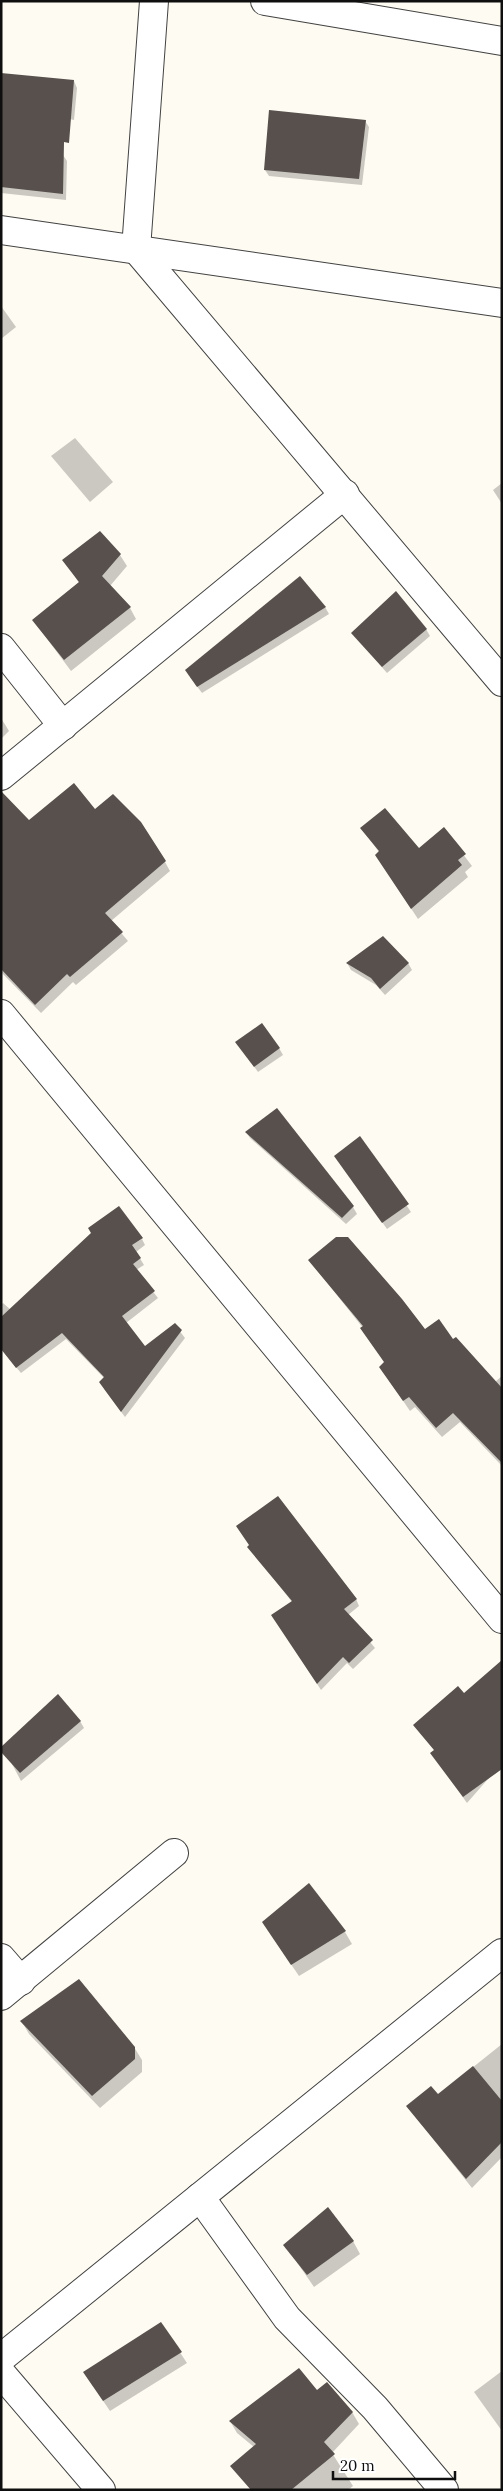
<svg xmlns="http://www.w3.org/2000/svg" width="503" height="2491" viewBox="0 0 503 2491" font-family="Lora,serif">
<rect width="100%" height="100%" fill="#fefbf2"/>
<g fill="#0003">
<polygon points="74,81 77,88 74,120 1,104"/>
<polygon points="365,121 369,127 362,185 269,176 265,170"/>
<polygon points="1,150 63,155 67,161 66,200 1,193"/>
<polygon points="1,306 16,327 1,339"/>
<polygon points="75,438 113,482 90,502 51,456"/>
<polygon points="502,483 502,504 493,490"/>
<polygon points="120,555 127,566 110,586 130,608 136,619 71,671 33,620 79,583 64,560"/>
<polygon points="325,607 329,614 202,693 190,677"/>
<polygon points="426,629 430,636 387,673 353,634"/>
<polygon points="1,718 9,731 1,739"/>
<polygon points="1,807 29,821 95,811 165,862 170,871 111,921 128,941 76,985 73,982 41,1013 1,972"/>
<polygon points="362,829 419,850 444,829 472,866 465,872 468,877 418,919 383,866 379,852"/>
<polygon points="347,963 408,963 412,970 385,995 376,985 351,970"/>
<polygon points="279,1048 283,1055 258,1072 241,1049"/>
<polygon points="246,1132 353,1207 357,1214 346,1224 250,1138"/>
<polygon points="360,1138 411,1212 387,1229 340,1163"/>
<polygon points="142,1239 145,1245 136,1252 144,1265 136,1270 158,1298 126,1323 145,1348 175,1325 185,1338 125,1417 104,1389 105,1379 66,1339 21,1373 1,1349 1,1305 3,1303 11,1310"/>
<polygon points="310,1261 425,1331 453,1340 495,1382 502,1376 502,1466 460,1422 442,1437 415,1407 410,1411 380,1367 385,1363 363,1328"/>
<polygon points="249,1547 356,1599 359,1606 348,1615 375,1648 353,1669 347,1663 321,1690 277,1622 292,1602"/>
<polygon points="80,1721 84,1728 21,1781 3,1747"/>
<polygon points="414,1725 502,1763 467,1803 436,1760 435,1751"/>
<polygon points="263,1923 345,1932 352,1944 299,1976"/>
<polygon points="22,2022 134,2047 142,2060 142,2072 100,2108 29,2034"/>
<polygon points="502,2044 502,2157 472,2188 407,2106 437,2096"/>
<polygon points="353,2241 360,2254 314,2287 285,2245"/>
<polygon points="161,2324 187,2363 110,2411 91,2383"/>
<polygon points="502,2371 502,2431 474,2392"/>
<polygon points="317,2392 352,2412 359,2424 332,2453 353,2486 348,2490 252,2490 254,2447 237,2433 230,2421"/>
</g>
<g fill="#57504c">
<polygon points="1,73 74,80 69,143 64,142 63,194 1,187"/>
<polygon points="269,110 366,120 359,179 264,170"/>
<polygon points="100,531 121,554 102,576 131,607 64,660 32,620 79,582 62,560"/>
<polygon points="300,576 326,607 197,687 185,670"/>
<polygon points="396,591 427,629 382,667 351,633"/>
<polygon points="74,783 95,809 113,794 141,822 166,861 105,913 123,932 70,977 67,974 35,1005 1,969 1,791 29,820"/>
<polygon points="385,808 419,848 444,827 466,854 458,860 462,865 411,909 375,855 379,851 360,828"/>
<polygon points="383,936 409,963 380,989 371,978 346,963"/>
<polygon points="262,1023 280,1048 254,1067 235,1042"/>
<polygon points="277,1108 354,1206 342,1218 245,1132"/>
<polygon points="360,1136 409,1204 382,1223 334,1156"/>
<polygon points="119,1206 143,1238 132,1245 141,1258 133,1264 155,1291 122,1316 145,1346 175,1323 182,1330 121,1412 99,1382 104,1377 62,1333 16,1368 1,1349 1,1317 91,1233 88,1228"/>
<polygon points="336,1237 348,1237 402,1299 425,1329 439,1319 453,1339 456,1337 502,1388 502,1463 453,1413 436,1428 409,1397 403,1401 379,1367 384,1362 360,1328 363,1326 308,1260"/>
<polygon points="278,1496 357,1599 344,1609 373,1640 349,1663 343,1657 317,1684 271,1615 292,1601 247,1547 249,1545 236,1526"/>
<polygon points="502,1660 502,1769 463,1797 430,1753 434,1750 413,1725 458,1686 464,1693"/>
<polygon points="58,1694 81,1721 20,1773 1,1752 1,1747"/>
<polygon points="309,1883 346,1931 291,1965 262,1922"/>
<polygon points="79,1979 135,2047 135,2059 92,2096 20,2021"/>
<polygon points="473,2066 502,2101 502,2142 466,2179 406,2106 431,2086 438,2094"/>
<polygon points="328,2207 354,2241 307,2275 283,2245"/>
<polygon points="161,2322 182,2352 103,2401 83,2372"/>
<polygon points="299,2368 317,2390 327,2382 353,2412 324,2442 335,2454 291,2490 251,2490 230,2466 256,2444 229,2421"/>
</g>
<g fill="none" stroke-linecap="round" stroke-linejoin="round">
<g stroke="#424242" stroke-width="30">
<g id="street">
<polyline points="154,1 136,249 502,682"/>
<polyline points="265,1 502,41"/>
<polyline points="1,230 502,303"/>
<polyline points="1,648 63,726"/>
<polyline points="1,776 345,494"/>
<polyline points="1,1014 502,1619"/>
<polyline points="1,1958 21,1981"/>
<polyline points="1,1996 174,1853"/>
<polyline points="200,2197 287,2318 375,2408 444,2490"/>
<polyline points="1,2358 502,1953"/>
<polyline points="1,2373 101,2490"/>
</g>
</g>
<use href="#street" stroke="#fff" stroke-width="28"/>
</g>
<rect width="503" height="2491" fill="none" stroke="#0f0f0f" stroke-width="5"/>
<path d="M333 2471v8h122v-8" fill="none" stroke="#0f0f0f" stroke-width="2.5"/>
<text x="340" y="2471" font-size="15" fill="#0f0f0f" stroke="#ffffff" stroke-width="4" paint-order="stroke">20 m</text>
</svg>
